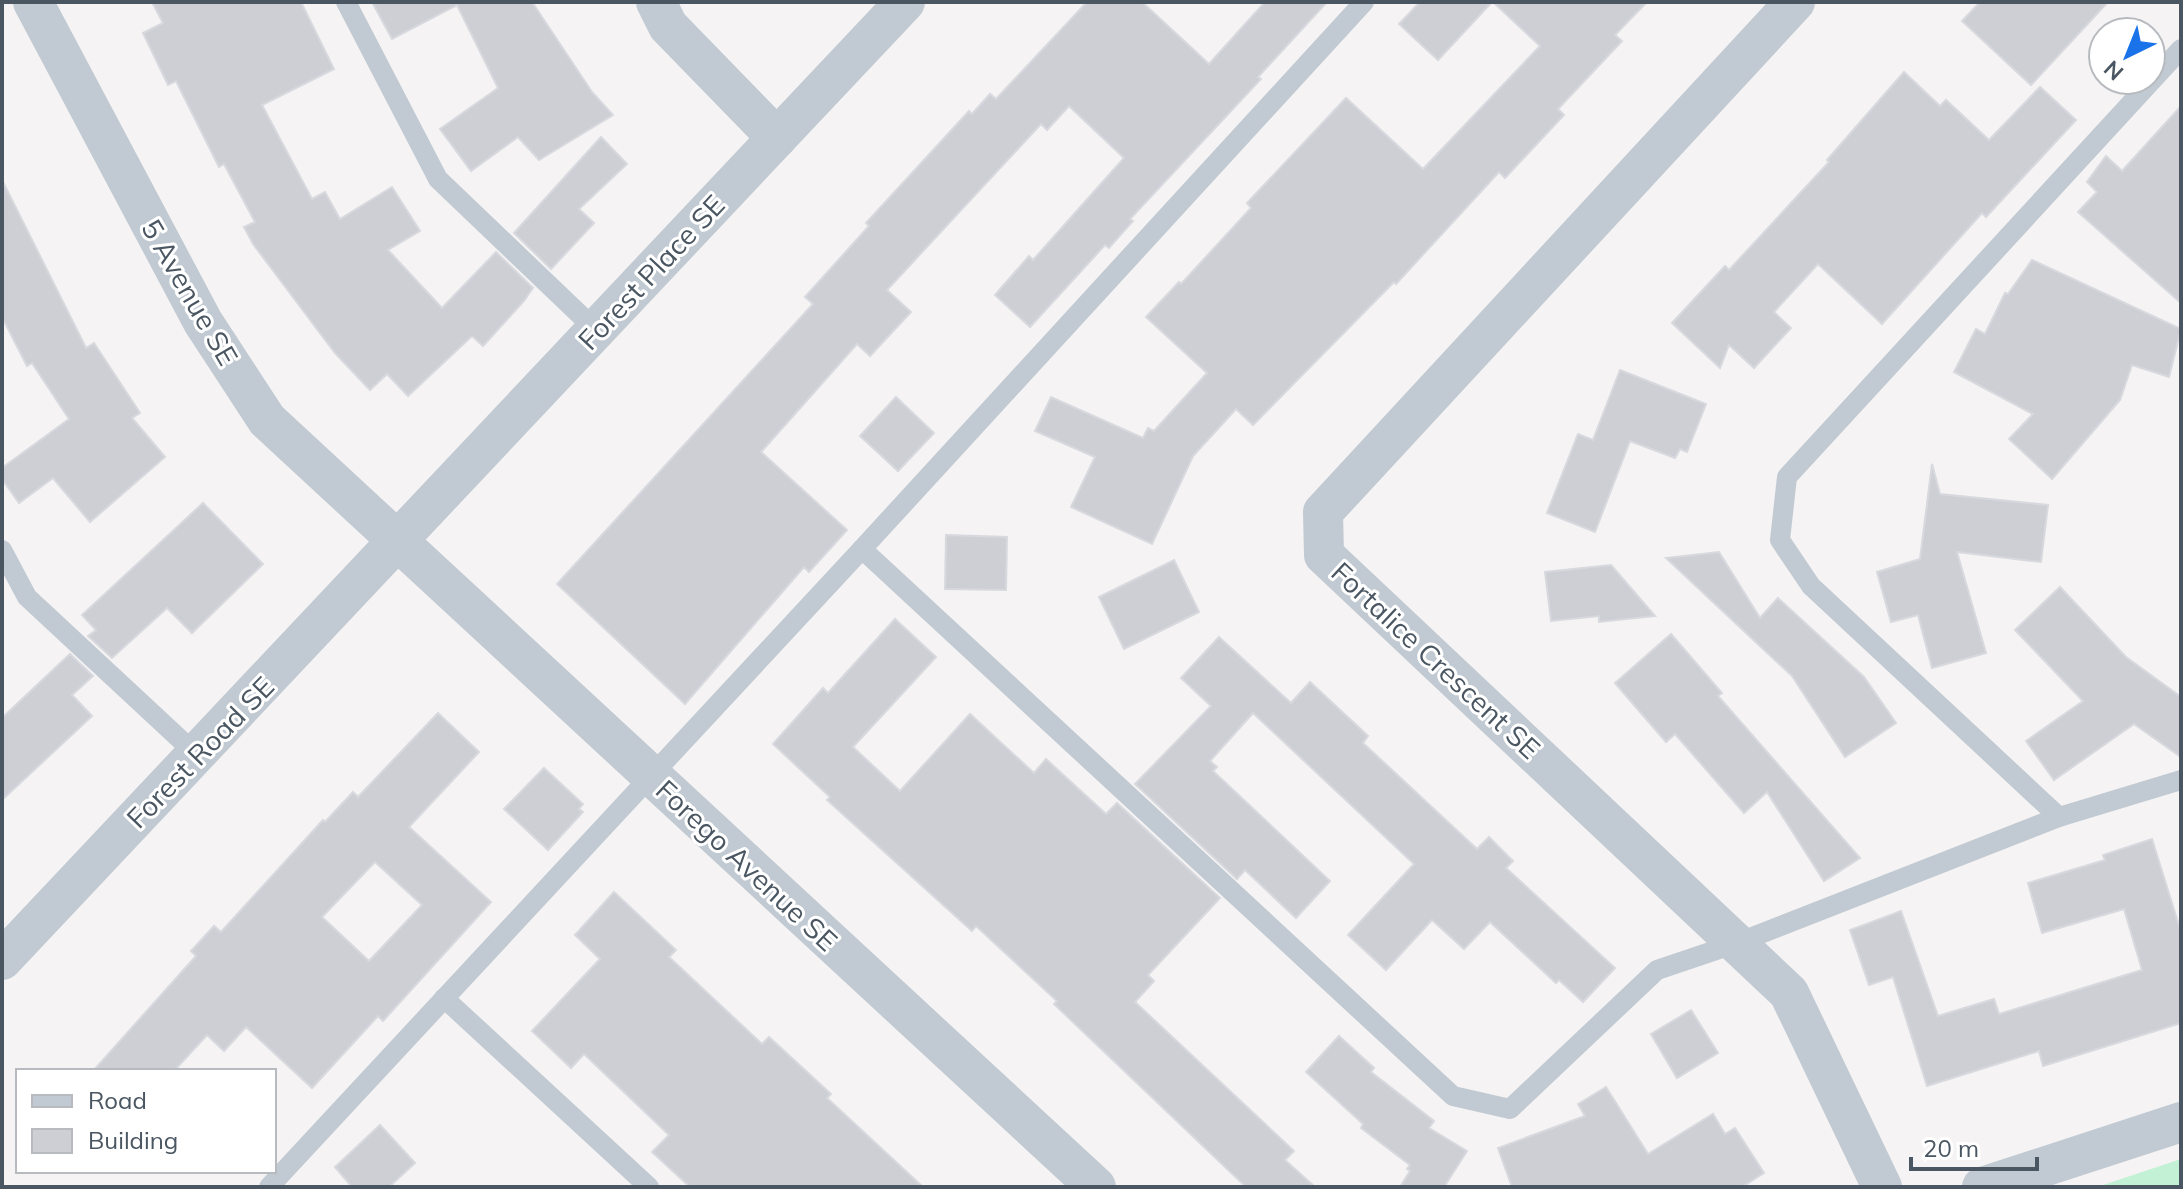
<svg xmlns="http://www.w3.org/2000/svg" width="2183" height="1189" viewBox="0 0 2183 1189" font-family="Mulish,sans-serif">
<rect width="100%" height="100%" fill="#f5f3f3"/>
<polygon fill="#c3f1d5" points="2181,1159 2181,1187 2097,1187"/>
<g fill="#cdcfd5" stroke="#d7d9de" stroke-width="2" fill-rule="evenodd">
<polygon points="152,2 301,2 334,69 262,105 312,199 325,192 340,219 392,187 420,231 388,250 442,308 496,252 533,288 524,301 483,346 472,336 408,396 387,374 370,390 335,353 253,244 244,227 255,222 224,164 219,167 176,81 168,85 143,33 163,23"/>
<polygon points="372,2 532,2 592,92 613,115 539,160 518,137 471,171 440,129 498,88 457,5 392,39"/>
<polygon points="1087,2 1142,2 1209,64 1265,2 1327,2 1258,77 1261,79 1130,219 1133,221 1109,248 1105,245 1030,327 995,295 1029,256 1033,260 1124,158 1069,106 1047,130 1041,124 887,290 911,312 870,356 857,344 761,452 847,530 809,572 804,567 685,704 557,584 813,304 805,297 869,226 866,223 969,111 972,114 990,94 996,99"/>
<polygon points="1420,2 1492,2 1438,60 1399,24"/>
<polygon points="1493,2 1647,2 1615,35 1622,41 1558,109 1564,115 1505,178 1499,172 1396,284 1394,282 1253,425 1236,409 1193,456 1152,544 1071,507 1095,457 1035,431 1051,397 1143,438 1148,428 1154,431 1207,373 1146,317 1179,282 1181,284 1251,208 1247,203 1346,98 1423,169 1540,46"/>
<polygon points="1980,2 2108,2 2031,85 1962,21"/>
<polygon points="1904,72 1940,106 1946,100 1989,140 2040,87 2076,120 1986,217 1982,213 1882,324 1818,264 1774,312 1791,328 1754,368 1729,345 1720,368 1672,323 1725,266 1729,270 1829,162 1827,160"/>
<polygon points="2181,106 2181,303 2078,212 2097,192 2087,182 2106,156 2122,171"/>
<polygon points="601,137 627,164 579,209 594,223 551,269 514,233"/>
<polygon points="2,180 86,348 94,343 140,413 132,418 165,457 90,522 53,478 19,503 2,479 2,468 69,419 32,363 27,366 2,317"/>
<polygon points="2032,260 2181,329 2169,377 2132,365 2120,400 2052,479 2009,439 2033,414 1954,372 1976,329 1985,334 2005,293 2008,294"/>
<polygon points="1620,370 1706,404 1687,452 1680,449 1675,458 1630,441 1595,532 1547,513 1578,434 1593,440"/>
<polygon points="896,397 934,433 898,471 860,436"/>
<polygon points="1932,464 1940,494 2048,505 2041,562 1957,552 1986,653 1932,668 1918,615 1891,622 1877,572 1920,559"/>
<polygon points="203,503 263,564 192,633 167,608 112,658 88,636 96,630 82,615"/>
<polygon points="946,535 1007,537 1006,590 945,589"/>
<polygon points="1719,552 1760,618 1778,598 1864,677 1896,723 1845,757 1792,676 1666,558"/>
<polygon points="1174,560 1199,612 1124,649 1099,597"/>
<polygon points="1611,565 1655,616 1599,622 1599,616 1551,621 1545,572"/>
<polygon points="2060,587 2126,657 2181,697 2181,757 2134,724 2054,780 2026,741 2083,701 2015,630"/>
<polygon points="895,619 936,657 853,747 900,791 970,714 1034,773 1046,759 1106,814 1117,803 1220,898 1148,975 1154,981 1135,1002 1294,1151 1285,1160 1315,1187 1246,1187 1054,1004 1057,1001 976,926 972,931 827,800 830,797 773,744 823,688 828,693"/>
<polygon points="1671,634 1722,693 1718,696 1860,858 1824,881 1767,792 1744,813 1675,734 1666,742 1615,683"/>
<polygon points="1219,637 1291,703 1310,682 1368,736 1363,743 1477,849 1489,837 1513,861 1506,868 1615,968 1583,1002 1559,980 1556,983 1490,922 1464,949 1432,920 1386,970 1348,935 1414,864 1253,713 1210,761 1217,767 1213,771 1330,881 1296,918 1245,870 1237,879 1135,784 1211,706 1181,678"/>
<polygon points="70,654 93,676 72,695 92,716 2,800 2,718"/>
<path d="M438,713L479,752L409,827L491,902L383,1021L378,1016L312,1088L246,1027L224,1051L207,1035L174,1071H93L196,956L191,951L214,926L221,932L323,820L325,822L353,792L358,797ZM375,862L422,905L369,961L322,917Z"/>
<polygon points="544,768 583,804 579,809 583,812 548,850 504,809"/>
<polygon points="2152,839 2181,932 2181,1023 2043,1066 2039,1051 1927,1086 1893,977 1869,985 1850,930 1901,911 1938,1016 1994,999 1999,1014 2142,970 2124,909 2042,933 2028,883 2105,860 2103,855"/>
<polygon points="614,892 676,950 669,957 762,1044 769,1037 831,1094 827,1098 923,1187 690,1187 652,1152 669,1135 584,1054 571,1068 532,1031 600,959 575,935"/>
<polygon points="1691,1010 1718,1053 1677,1078 1651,1034"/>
<polygon points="1339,1036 1374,1068 1371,1072 1434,1121 1429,1128 1467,1151 1444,1187 1400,1187 1410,1171 1407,1169 1410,1165 1361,1128 1363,1124 1306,1072"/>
<polygon points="1606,1087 1648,1154 1713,1114 1725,1134 1735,1128 1764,1173 1742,1187 1512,1187 1498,1148 1585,1116 1578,1104"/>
<polygon points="380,1125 415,1163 389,1187 352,1187 335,1167"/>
</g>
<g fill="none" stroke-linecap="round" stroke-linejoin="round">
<g stroke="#c1cad2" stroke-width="20">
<polyline points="346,2 438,179 596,330"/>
<polyline points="862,549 1453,1096 1510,1109 1657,970 1737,943 2059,817 2181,780"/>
<polyline points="2,550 27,597 197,755"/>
<polyline points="2059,817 1811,586 1780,540 1787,477 2181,49"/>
<polyline points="444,998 649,1187"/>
<polyline points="269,1187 862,549 1364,2"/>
</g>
<g stroke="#c1cad2" stroke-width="40">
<polyline points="33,2 203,322 267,420 1096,1187"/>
<polyline points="656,2 668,26 777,138"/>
<polyline points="1795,2 1323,512 1324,555 1789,993 1882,1187"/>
<polyline points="2,960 905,2"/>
<polyline points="1982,1187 2181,1122"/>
</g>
</g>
<g text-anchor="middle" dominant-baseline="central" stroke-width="6" stroke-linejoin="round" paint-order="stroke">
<g font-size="28" fill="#4a5661" stroke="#fff">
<text transform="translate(651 272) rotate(-47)">Forest Place SE</text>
<text transform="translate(190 292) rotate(60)">5 Avenue SE</text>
<text transform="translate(1436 660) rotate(43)">Fortalice Crescent SE</text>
<text transform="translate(200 752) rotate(-46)">Forest Road SE</text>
<text transform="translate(747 865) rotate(43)">Forego Avenue SE</text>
</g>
</g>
<rect width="2183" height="1189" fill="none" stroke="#4a5661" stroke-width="8"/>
<rect x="16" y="1069" width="260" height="104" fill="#ffffff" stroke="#b7bbc0" stroke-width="2"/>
<rect x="32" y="1095" width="40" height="12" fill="#c1cad2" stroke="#b7bbc0" stroke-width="2"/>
<text x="88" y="1109" font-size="24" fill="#4a5661">Road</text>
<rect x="32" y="1129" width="40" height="24" fill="#cdcfd5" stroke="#b7bbc0" stroke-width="2"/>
<text x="88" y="1149" font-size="24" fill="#4a5661">Building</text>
<g transform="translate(2127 56) rotate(223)"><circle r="38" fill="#ffffff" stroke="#b7bbc0" stroke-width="2"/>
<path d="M0-6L14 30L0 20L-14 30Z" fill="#1a73e8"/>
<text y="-12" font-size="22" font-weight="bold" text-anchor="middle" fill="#4a5661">N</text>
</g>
<path d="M1911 1157v12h126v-12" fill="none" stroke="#4a5661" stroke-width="4"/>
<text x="1923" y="1157" font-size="24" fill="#4a5661" stroke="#ffffff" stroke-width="6" paint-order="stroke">20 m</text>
</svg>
